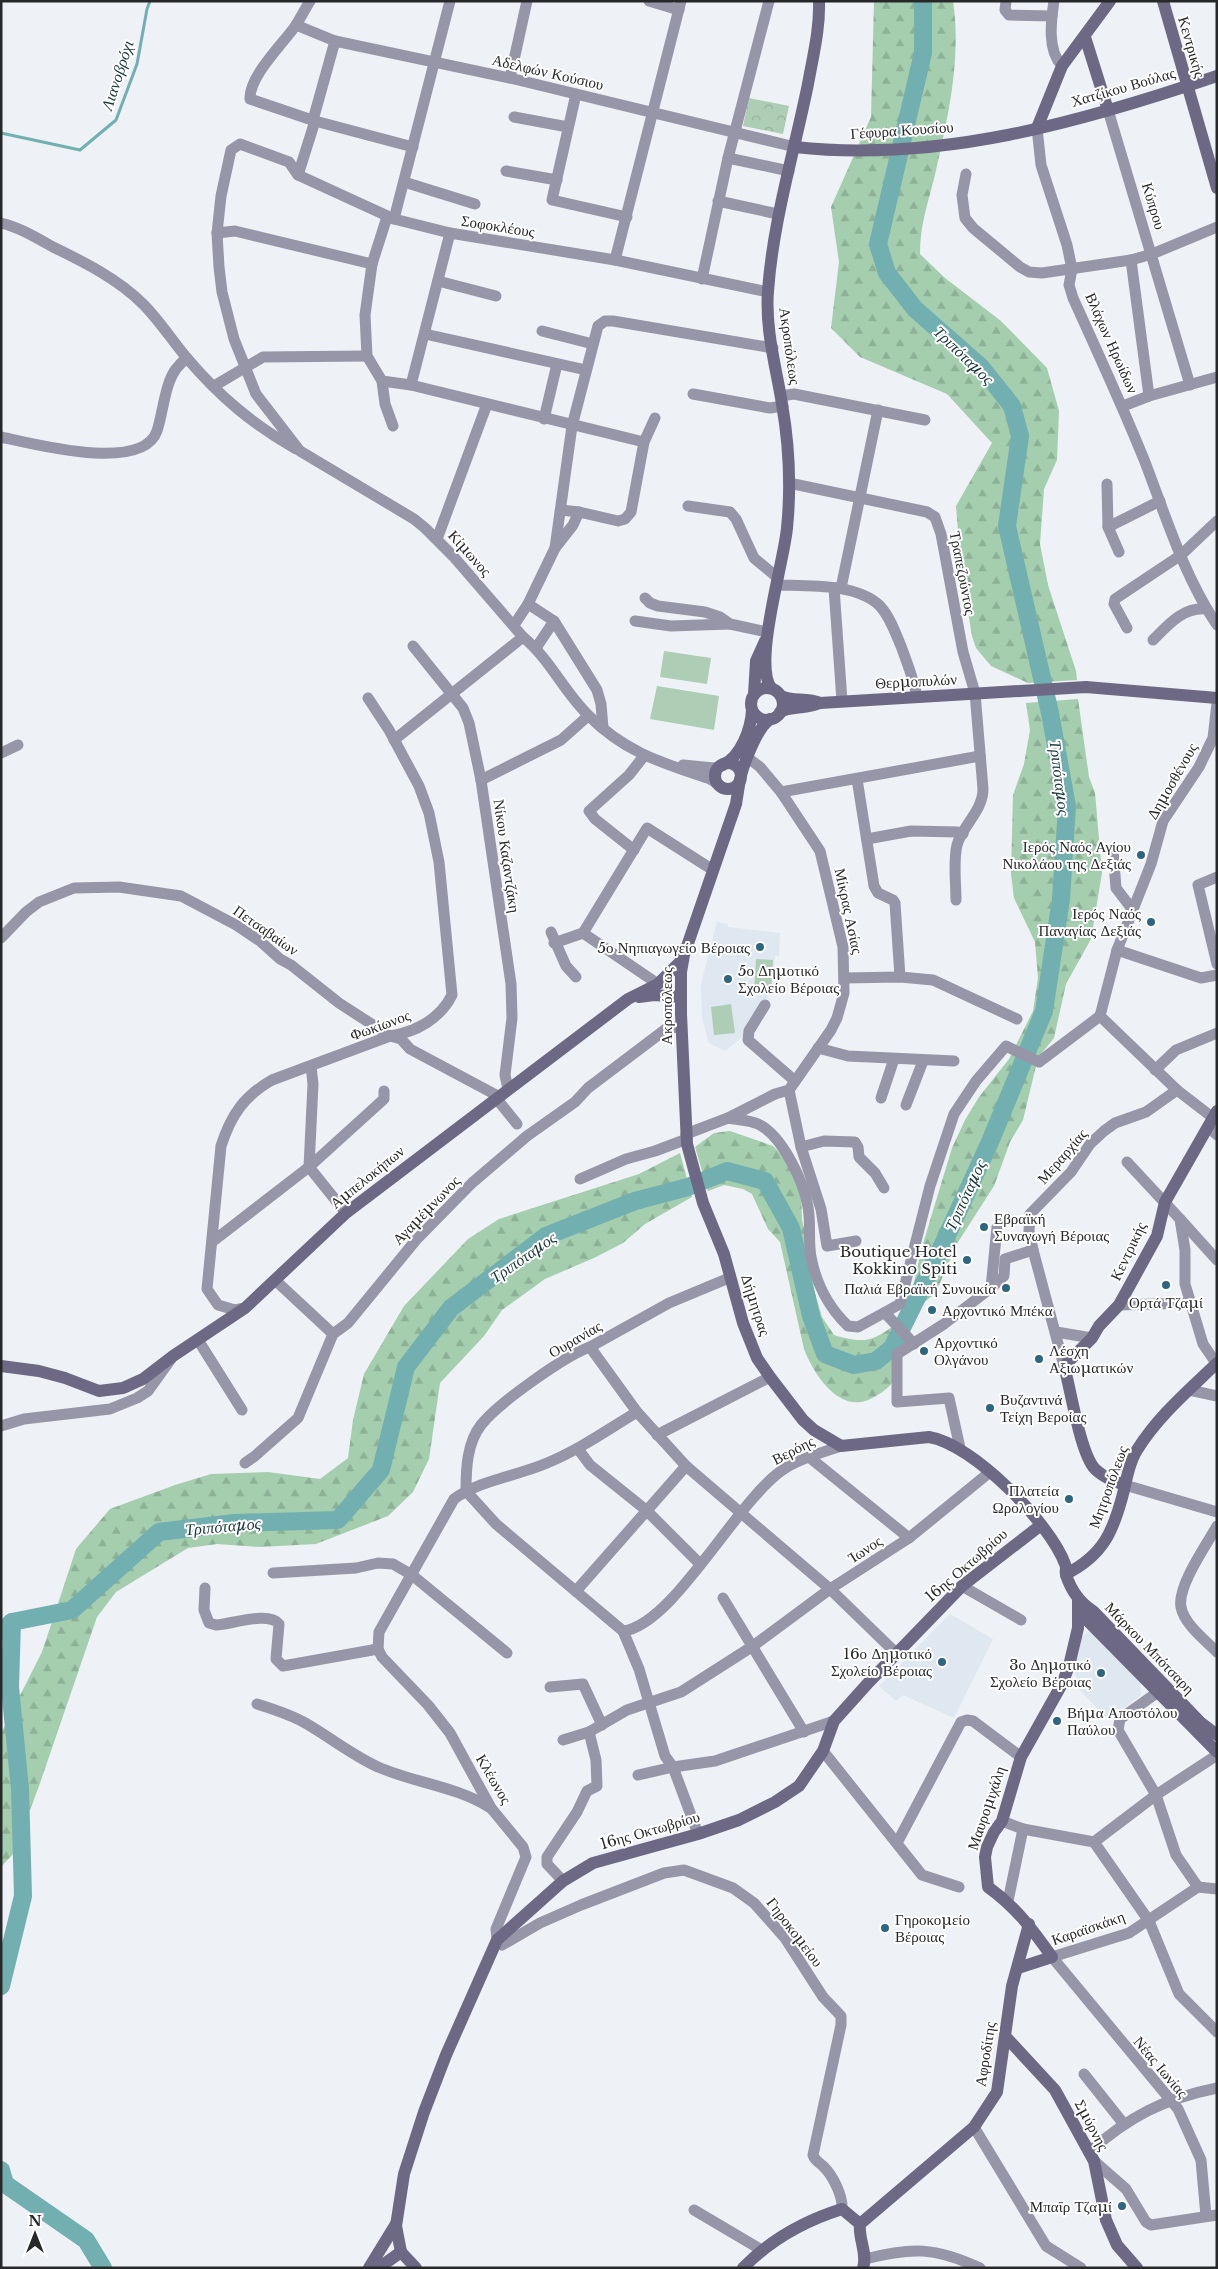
<svg xmlns="http://www.w3.org/2000/svg" width="1218" height="2269" viewBox="0 0 1218 2269" font-family="'Libre Baskerville',serif">
<defs>
<pattern id="forest-firs" width="22" height="20" patternUnits="userSpaceOnUse" patternTransform="scale(1.25)"><rect width="22" height="20" fill="#a4ceae"/><path d="M5 1l3.5 6h-7zM16 11l3.5 6h-7z" fill="#8db196"/></pattern>
<pattern id="park-crowns" width="20" height="18" patternUnits="userSpaceOnUse" patternTransform="scale(1.25)"><rect width="20" height="18" fill="#adcdb4"/><path d="M2 6a3 3 0 1 1 6 0M12 15a3 3 0 1 1 6 0" fill="none" stroke="#95b09b"/></pattern>
</defs>
<rect width="100%" height="100%" fill="#eef1f5"/>
<g fill="#dfe7f1">
<polygon points="717,922 728,924 728,927 780,933 779,956 775,956 772,993 759,1007 741,1038 725,1051 709,1043 702,1019 701,984"/>
<polygon points="950,1614 993,1639 954,1718 903,1695 896,1701 879,1686"/>
<polygon points="1090,1631 1140,1681 1141,1695 1108,1720 1078,1688 1074,1667 1079,1655 1081,1637"/>
</g>
<g fill="url(#forest-firs)">
<path d="M874,1H953C962,60 947,122 934,179C927,206 920,226 920,254L945,278L1001,321L1047,368L1059,411L1057,460L1044,489L1040,544L1048,585L1076,671L1077,680L1028,683L991,666L976,648L972,636L961,568L956,506L992,443L947,394L860,357L831,328L839,262L831,207L871,117Z"/>
<polygon points="1078,699 1089,777 1095,793 1102,873 1091,939 1066,984 1054,1038 1041,1054 1036,1066 1023,1120 1010,1142 994,1186 958,1242 939,1285 932,1296 921,1305 906,1334 896,1323 907,1305 914,1283 922,1247 952,1148 965,1120 979,1097 1009,1059 1033,1011 1038,978 1035,942 1014,898 1011,874 1013,795 1024,764 1030,730 1026,703"/>
<path d="M730,1131L773,1146L787,1160L801,1186L802,1220L808,1245L807,1261L810,1276L822,1317L834,1335C861,1343 872,1343 894,1325L905,1337C903,1342 899,1348 897,1354C895,1361 898,1370 895,1377C893,1385 883,1392 876,1396C842,1418 815,1377 804,1349L780,1242L768,1229L752,1194L743,1189L724,1185L708,1191L695,1147L714,1133Z"/>
<polygon points="680,1153 692,1197 645,1224 623,1243 596,1257 545,1279 502,1310 484,1336 440,1383 429,1459 413,1492 388,1516 316,1544 260,1547 217,1544 188,1548 116,1592 97,1617 39,1786 14,1853 1,1867 1,1733 42,1652 76,1549 110,1509 175,1485 211,1474 268,1472 320,1479 348,1458 353,1420 364,1374 404,1306 468,1239 499,1219 639,1174"/>
</g>
<polygon fill="url(#park-crowns)" points="749,98 789,106 783,134 743,126"/>
<g fill="#adcdb4">
<polygon points="664,651 711,658 707,684 660,677"/>
<polygon points="657,686 719,696 714,730 650,719"/>
<polygon points="756,959 773,960 771,994 754,993"/>
<polygon points="731,1004 735,1033 714,1035 711,1007"/>
</g>
<g fill="none" stroke-linecap="round" stroke-linejoin="round">
<polyline stroke="#72afb0" stroke-width="3" points="1,133 80,150 116,120 137,64 147,9 150,1"/>
<g stroke="#72afb0" stroke-width="18">
<polyline points="1,1632 12,1622 72,1610 159,1532 234,1523 338,1520 381,1470 406,1367 451,1308 546,1236 635,1201 688,1187 727,1171 765,1181 791,1228 811,1316 825,1354 854,1365 876,1361 892,1348 938,1255 990,1142 1044,1011 1061,899 1067,806 1050,713 1007,526 1020,436 1012,406 981,367 915,309 887,273 878,244 923,53 923,1"/>
<polyline points="1,1986 23,1896 20,1789 10,1687 12,1622"/>
<polyline points="1,2170 5,2184 86,2240 103,2268"/>
</g>
<g stroke="#9795a8" stroke-width="11">
<path d="M310,1C305,9 301,17 296,25C283,44 249,76 250,99L315,121L413,147"/>
<polyline points="649,1 679,10"/>
<polyline points="1006,1 1005,10 1009,15 1052,16"/>
<path d="M1054,1C1051,21 1047,50 1062,66"/>
<polyline points="296,25 335,41 510,78 795,147"/>
<polyline points="510,78 527,1"/>
<polyline points="576,94 552,200 627,217"/>
<polyline points="1108,110 1190,385"/>
<polyline points="514,117 568,127"/>
<polyline points="313,120 335,41"/>
<path d="M1037,128L1041,165L1067,245L1072,269L1069,285L1073,298C1098,353 1123,407 1145,462C1166,517 1184,576 1217,625"/>
<polyline points="728,158 789,171"/>
<polyline points="506,171 557,180"/>
<polyline points="966,174 962,195 965,218 973,228 1020,267 1029,272 1042,273 1131,260 1152,254 1217,227"/>
<polyline points="298,175 315,121"/>
<polyline points="404,182 475,204"/>
<polyline points="718,201 778,214"/>
<polyline points="387,217 372,264 365,315 367,356 382,381 385,404 393,426"/>
<polyline points="394,219 450,1"/>
<path d="M1,223C19,227 37,238 53,247C84,262 118,279 143,304C159,320 171,339 186,357C219,396 252,424 296,449"/>
<polyline points="217,233 235,231 372,264"/>
<polyline points="615,260 681,1"/>
<polyline points="1131,260 1149,396"/>
<polyline points="702,279 728,158 769,1"/>
<polyline points="438,281 496,296"/>
<polyline points="542,331 593,344"/>
<polyline points="425,334 586,370"/>
<polyline points="382,381 411,385 644,442"/>
<polyline points="411,385 450,233"/>
<polyline points="214,386 263,357 367,356"/>
<polyline points="693,394 770,408 783,406"/>
<polyline points="781,396 794,394 925,420"/>
<polyline points="1123,406 1149,396 1217,377"/>
<polyline points="544,419 557,364"/>
<path d="M1,437C34,444 142,473 157,431C163,413 165,383 176,369C179,365 183,361 187,358"/>
<path d="M789,483L927,512L935,517L941,534L963,652L975,693L983,789C983,811 962,826 957,845C953,862 956,883 956,900"/>
<polyline points="1107,484 1108,527 1119,552"/>
<polyline points="688,506 730,512 736,519 754,558 778,578"/>
<polyline points="561,510 579,512 618,521 625,519 631,512 644,442 655,418"/>
<polyline points="1108,527 1160,501"/>
<polyline points="437,539 487,404"/>
<polyline points="555,548 573,525 579,512"/>
<path d="M777,585C807,586 857,583 880,606C890,617 895,632 901,646C907,663 914,679 917,697"/>
<polyline points="834,588 842,701"/>
<polyline points="841,588 878,410"/>
<polyline points="645,598 650,603 658,606 705,612 720,617 730,624 767,632"/>
<polyline points="528,604 554,621 597,690 601,704 603,728"/>
<polyline points="635,621 671,626 730,624"/>
<polyline points="514,625 528,604 555,548 572,426 598,326 605,321 613,321 773,348"/>
<polyline points="1127,628 1114,604 1115,599 1181,555 1217,521"/>
<path d="M1153,640C1168,625 1183,607 1206,609"/>
<polyline points="413,646 463,708 469,723 481,780 511,984 512,1018 505,1075 508,1089"/>
<polyline points="536,648 554,621"/>
<polyline points="394,740 523,637"/>
<polyline points="1,753 18,745"/>
<polyline points="683,765 714,768 720,767"/>
<polyline points="857,779 874,886 878,893 893,900 895,903 900,977"/>
<polyline points="481,780 561,740 588,716"/>
<path d="M719,785L710,779C663,763 626,753 589,716C564,692 550,659 523,637L453,556L425,528L414,519L300,451L256,394L234,339L222,292L219,267L217,233L221,196L231,150L240,144L289,162L298,175L394,219L450,233L615,260L768,292"/>
<polyline points="781,792 980,756"/>
<polyline points="867,839 911,831 958,832 963,834"/>
<polyline points="634,850 595,819 589,811 629,775 644,756"/>
<polyline points="1113,850 1116,888 1132,909"/>
<polyline points="1217,877 1198,885 1217,964"/>
<polyline points="551,932 566,966 576,977"/>
<polyline points="583,933 658,984"/>
<polyline points="1,938 26,912 39,902 74,888 119,887 181,896 236,925 260,941 280,959 291,965 339,1003 390,1036 401,1039 410,1049 498,1096"/>
<polyline points="554,943 583,933 647,828 713,870"/>
<polyline points="1117,950 1201,978 1217,975"/>
<polyline points="845,978 900,977 933,980 1017,1019"/>
<polyline points="765,1005 749,1031 748,1040 795,1081"/>
<polyline points="1100,1016 1117,950 1151,864 1163,821 1199,767 1213,738 1217,703"/>
<polyline points="1100,1016 1177,1090 1212,1117"/>
<polyline points="818,1048 848,1056 954,1061"/>
<polyline points="311,1066 313,1084 309,1167 346,1213"/>
<polyline points="1155,1070 1176,1050 1217,1033"/>
<polyline points="789,1090 801,1147 821,1209 827,1246 856,1241"/>
<polyline points="496,1098 517,1124"/>
<polyline points="881,1098 894,1059"/>
<polyline points="906,1105 923,1061"/>
<path d="M728,1118C738,1120 749,1120 758,1124C782,1135 804,1182 808,1207C811,1223 808,1240 811,1257C816,1283 829,1308 848,1326L858,1327L900,1304L930,1186L954,1114L976,1081L1006,1046L1039,1062L1100,1016"/>
<polyline points="1208,1127 1217,1135"/>
<polyline points="686,1134 728,1118 775,1094 789,1090 831,1030 837,1018 844,993 843,947 820,851 781,792 760,767 747,757"/>
<polyline points="801,1147 824,1141 855,1142 858,1147 859,1157 875,1173 884,1188"/>
<polyline points="1127,1162 1180,1219 1185,1250 1185,1284 1203,1344 1216,1363"/>
<polyline points="580,1179 626,1159 655,1151 687,1139"/>
<polyline points="1180,1219 1217,1260"/>
<polyline points="212,1242 309,1167 384,1099 384,1091"/>
<polyline points="275,1280 333,1334"/>
<polyline points="991,1288 1004,1276 1005,1259 1033,1250"/>
<polyline points="1119,1305 1191,1303"/>
<path d="M245,1308L235,1310L218,1305L207,1289L221,1146C231,1115 244,1096 272,1080L390,1036C416,1032 440,1019 452,995L439,862L429,813L419,786L389,730L368,698"/>
<polyline points="885,1313 914,1344"/>
<polyline points="1056,1332 1092,1338"/>
<polyline points="198,1340 242,1410"/>
<polyline points="590,1347 637,1412 686,1466 830,1589 897,1654"/>
<polyline points="1064,1366 1033,1250 1029,1231 1030,1214 1071,1172 1090,1144 1104,1131 1115,1123 1146,1112 1177,1090"/>
<polyline points="1189,1390 1217,1396"/>
<path d="M637,1412C607,1430 579,1450 547,1463C517,1476 480,1480 454,1499L379,1632L378,1649L382,1657L428,1705L450,1733L491,1808L523,1847L526,1857L496,1929L497,1940L502,1945L540,1923L581,1905L664,1873L684,1870L733,1888L754,1903L785,1938L823,1997L841,2016V2025L813,2155C815,2161 819,2162 824,2167C833,2176 843,2196 842,2209"/>
<polyline points="1,1426 24,1419 110,1409 137,1398 148,1391 171,1359"/>
<polyline points="657,1435 770,1377"/>
<polyline points="960,1448 949,1398 897,1402 897,1354 944,1324 991,1288 997,1227"/>
<polyline points="578,1449 590,1465 646,1510 700,1564"/>
<polyline points="809,1457 909,1538"/>
<polyline points="245,1463 255,1456 298,1418 333,1334 348,1323 416,1240 472,1183 527,1136 575,1102 588,1088 666,1029 681,1026"/>
<polyline points="1125,1485 1217,1512"/>
<polyline points="466,1491 496,1524 623,1631 639,1669 665,1756 673,1767 698,1834"/>
<path d="M466,1491C466,1468 467,1443 481,1425C497,1404 566,1355 590,1347L669,1303L729,1278"/>
<path d="M1217,1526C1207,1544 1177,1586 1181,1607C1184,1624 1205,1640 1217,1652"/>
<polyline points="273,1573 356,1568 378,1563 393,1564 412,1575 507,1653"/>
<polyline points="962,1586 1021,1620"/>
<path d="M205,1588L204,1610L209,1623L216,1625C232,1624 269,1611 279,1624L276,1659L283,1666L378,1649"/>
<polyline points="576,1591 686,1466"/>
<polyline points="723,1598 804,1732"/>
<path d="M623,1631C673,1625 735,1504 781,1471C798,1459 821,1453 841,1446"/>
<polyline points="550,1687 583,1684 602,1725"/>
<polyline points="1158,1692 1120,1719 1118,1730 1156,1795 1176,1855 1198,1887"/>
<path d="M257,1704C273,1709 292,1715 307,1724C331,1738 352,1755 378,1767C415,1783 455,1786 489,1807"/>
<polyline points="563,1740 589,1732 627,1710 681,1692 753,1646 830,1589 909,1538 990,1472"/>
<polyline points="823,1751 922,1875 959,1887"/>
<polyline points="638,1775 673,1767 715,1761 834,1721"/>
<polyline points="1002,1821 1023,1829 1094,1842 1156,1795 1217,1755"/>
<polyline points="1094,1842 1149,1921 1179,1994 1217,2032"/>
<polyline points="897,1843 961,1722 967,1720 973,1721 1021,1757"/>
<polyline points="563,1881 547,1864 547,1857 577,1812 587,1791 597,1786 596,1760 589,1732"/>
<polyline points="1008,1901 1023,1829"/>
<polyline points="1084,2074 1123,2123"/>
<polyline points="974,2127 1046,2246 1081,2268"/>
<path d="M1089,2152C1130,2116 1163,2099 1217,2088"/>
<polyline points="1094,2161 1126,2189 1146,2222 1151,2225 1217,2215"/>
<polyline points="694,2210 760,2249"/>
<polyline points="1206,2216 1201,2160 1178,2109 1052,1957 1129,1933 1198,1887 1217,1889"/>
<path d="M865,2259C912,2247 935,2247 980,2268"/>
</g>
<g stroke="#6d6984" stroke-width="12">
<polyline points="1163,1 1217,188"/>
<polyline points="1085,37 1108,110"/>
<polyline points="1037,128 1062,66 1110,1"/>
<path d="M795,147C938,163 1082,122 1217,76"/>
<path d="M771,688C753,662 784,562 787,528C791,488 789,444 782,404C776,367 765,329 768,291C773,221 794,153 808,84C813,56 820,29 819,1"/>
<circle cx="767" cy="704" r="16"/>
<polyline points="754,694 756,661 765,641"/>
<path d="M781,696C792,702 807,697 820,703"/>
<path d="M780,712C788,706 808,709 820,703L1086,687L1217,698"/>
<circle cx="728" cy="776" r="13"/>
<path d="M723,765C741,756 751,729 752,710"/>
<path d="M741,775C745,761 757,728 770,719"/>
<path d="M740,779L736,804L684,955L681,972V1014L687,1144L703,1203L724,1254L743,1323L757,1358L770,1377L803,1420L814,1430L841,1446L929,1437C973,1444 1050,1523 1065,1564C1067,1567 1065,1571 1066,1575C1071,1590 1080,1603 1093,1611L1200,1722L1217,1735"/>
<polyline points="639,997 654,995 681,997"/>
<polyline points="1,1366 39,1371 65,1378 99,1391 123,1388 143,1379 173,1356 245,1308 346,1213 628,999 658,984 683,959"/>
<path d="M1125,1485C1114,1481 1103,1477 1095,1469C1080,1453 1071,1390 1064,1366L1092,1338L1099,1326L1119,1305L1157,1236L1165,1202L1217,1111"/>
<path d="M1066,1574C1104,1555 1114,1530 1124,1490C1127,1476 1130,1462 1137,1450C1158,1416 1189,1390 1217,1363"/>
<polyline points="1082,1604 1084,1617 1217,1752"/>
<path d="M1018,1968L1052,1957C1033,1930 1016,1907 988,1887L985,1857L987,1847L994,1832L1002,1821L1021,1757L1062,1684L1069,1666L1078,1628V1599"/>
<polyline points="1006,2037 1055,2090 1094,2161 1106,2220 1117,2245 1137,2268"/>
<polyline points="860,2224 974,2127 997,2092 1012,1986 1029,1924"/>
<path d="M860,2224C858,2239 868,2253 863,2268"/>
<polyline points="401,2252 396,2226 404,2174 424,2112 446,2055 497,1940 563,1881 593,1863 698,1834 739,1820 775,1802 799,1786 823,1751 834,1721 869,1682 962,1586 1041,1525"/>
<polyline points="401,2252 416,2268"/>
<polyline points="369,2268 396,2224"/>
<polyline points="371,2268 387,2262 401,2252"/>
<path d="M743,2268C771,2239 804,2221 842,2209L860,2224"/>
</g>
</g>
<g fill="#2e6680" stroke="#fefefe" stroke-width="2">
<circle cx="1141" cy="855" r="5"/>
<circle cx="1151" cy="922" r="5"/>
<circle cx="760" cy="947" r="5"/>
<circle cx="728" cy="979" r="5"/>
<circle cx="984" cy="1227" r="5"/>
<circle cx="967" cy="1260" r="5"/>
<circle cx="1166" cy="1285" r="5"/>
<circle cx="1006" cy="1288" r="5"/>
<circle cx="932" cy="1310" r="5"/>
<circle cx="924" cy="1351" r="5"/>
<circle cx="1039" cy="1359" r="5"/>
<circle cx="990" cy="1408" r="5"/>
<circle cx="1069" cy="1499" r="5"/>
<circle cx="942" cy="1662" r="5"/>
<circle cx="1101" cy="1673" r="5"/>
<circle cx="1057" cy="1721" r="5"/>
<circle cx="885" cy="1928" r="5"/>
<circle cx="1122" cy="2206" r="5"/>
</g>
<g text-anchor="middle" dominant-baseline="central" stroke-width="4" stroke-linejoin="round" paint-order="stroke">
<g font-size="15" fill="#27282a" stroke="#fefefe">
<text transform="translate(1192 47) rotate(74)">Κεντρικής</text>
<text transform="translate(548 72) rotate(13)">Αδελφών Κούσιου</text>
<text transform="translate(1123 87) rotate(-16)">Χατζίκου Βούλας</text>
<text transform="translate(902 130) rotate(-4)">Γέφυρα Κουσίου</text>
<text transform="translate(1154 206) rotate(73)">Κύπρου</text>
<text transform="translate(498 226) rotate(9)">Σοφοκλέους</text>
<text transform="translate(1112 343) rotate(66)">Βλάχων Ηρωίδων</text>
<text transform="translate(790 346) rotate(82)">Ακροπόλεως</text>
<text transform="translate(470 553) rotate(48)">Κίμωνος</text>
<text transform="translate(963 573) rotate(79)">Τραπεζούντος</text>
<text transform="translate(916 681) rotate(-3)">Θερμοπυλών</text>
<text transform="translate(1172 781) rotate(-60)">Δημοσθένους</text>
<text transform="translate(507 856) rotate(82)">Νίκου Καζαντζάκη</text>
<text transform="translate(849 911) rotate(78)">Μίκρας Ασίας</text>
<text transform="translate(266 930) rotate(35)">Πετσαβαίων</text>
<text transform="translate(666 1006) rotate(-90)">Ακροπόλεως</text>
<text transform="translate(380 1025) rotate(-20)">Φωκίωνος</text>
<text transform="translate(1062 1156) rotate(-49)">Μεραρχίας</text>
<text transform="translate(367 1177) rotate(-39)">Αμπελοκήπων</text>
<text transform="translate(426 1210) rotate(-46)">Αγαμέμνωνος</text>
<text transform="translate(1128 1251) rotate(-64)">Κεντρικής</text>
<text transform="translate(756 1305) rotate(72)">Δήμητρας</text>
<text transform="translate(575 1339) rotate(-30)">Ουρανίας</text>
<text transform="translate(793 1450) rotate(-27)">Βερόης</text>
<text transform="translate(1108 1487) rotate(-70)">Μητροπόλεως</text>
<text transform="translate(865 1549) rotate(-33)">Ίωνος</text>
<text transform="translate(966 1565) rotate(-41)">16ης Οκτωβρίου</text>
<text transform="translate(1150 1648) rotate(46)">Μάρκου Μπότσαρη</text>
<text transform="translate(494 1779) rotate(60)">Κλέωνος</text>
<text transform="translate(986 1808) rotate(-71)">Μαυρομιχάλη</text>
<text transform="translate(650 1830) rotate(-16)">16ης Οκτωβρίου</text>
<text transform="translate(1088 1928) rotate(-19)">Καραϊσκάκη</text>
<text transform="translate(795 1932) rotate(53)">Γηροκομείου</text>
<text transform="translate(985 2054) rotate(-81)">Αφροδίτης</text>
<text transform="translate(1161 2067) rotate(50)">Νέας Ιωνίας</text>
<text transform="translate(1092 2125) rotate(62)">Σμύρνης</text>
</g>
<g font-size="15" fill="#27282a" stroke="#fefefe" text-anchor="end">
<text x="1131" y="846">Ιερός Ναός Αγίου<tspan x="1131" dy="17">Νικολάου της Δεξιάς</tspan></text>
<text x="1141" y="913">Ιερός Ναός<tspan x="1141" dy="17">Παναγίας Δεξιάς</tspan></text>
<text x="750" y="947">5ο Νηπιαγωγείο Βέροιας</text>
<text x="738" y="970" text-anchor="start">5ο Δημοτικό<tspan x="738" dy="17">Σχολείο Βέροιας</tspan></text>
<text x="994" y="1218" text-anchor="start">Εβραϊκή<tspan x="994" dy="17">Συναγωγή Βέροιας</tspan></text>
<text x="957" y="1251">Boutique Hotel<tspan x="957" dy="17">Kokkino Spiti</tspan></text>
<text x="996" y="1288">Παλιά Εβραϊκή Συνοικία</text>
<text x="1166" y="1302" text-anchor="middle">Ορτά Τζαμί</text>
<text x="942" y="1310" text-anchor="start">Αρχοντικό Μπέκα</text>
<text x="934" y="1342" text-anchor="start">Αρχοντικό<tspan x="934" dy="17">Ολγάνου</tspan></text>
<text x="1049" y="1350" text-anchor="start">Λέσχη<tspan x="1049" dy="17">Αξιωματικών</tspan></text>
<text x="1000" y="1399" text-anchor="start">Βυζαντινά<tspan x="1000" dy="17">Τείχη Βεροίας</tspan></text>
<text x="1059" y="1490">Πλατεία<tspan x="1059" dy="17">Ωρολογίου</tspan></text>
<text x="932" y="1653">16ο Δημοτικό<tspan x="932" dy="17">Σχολείο Βέροιας</tspan></text>
<text x="1091" y="1664">3ο Δημοτικό<tspan x="1091" dy="17">Σχολείο Βέροιας</tspan></text>
<text x="1067" y="1712" text-anchor="start">Βήμα Αποστόλου<tspan x="1067" dy="17">Παύλου</tspan></text>
<text x="895" y="1919" text-anchor="start">Γηροκομείο<tspan x="895" dy="17">Βέροιας</tspan></text>
<text x="1112" y="2206">Μπαΐρ Τζαμί</text>
</g>
<g font-size="16" font-style="italic" fill="#173738" stroke="#fefefe">
<text transform="translate(117 75) rotate(-72)">Λιανοβρόχι</text>
<text transform="translate(964 355) rotate(44)">Τριπόταμος</text>
<text transform="translate(1060 778) rotate(83)">Τριπόταμος</text>
<text transform="translate(965 1195) rotate(-65)">Τριπόταμος</text>
<text transform="translate(523 1257) rotate(-35)">Τριπόταμος</text>
<text transform="translate(223 1526) rotate(-5)">Τριπόταμος</text>
</g>
</g>
<rect width="1218" height="2269" fill="none" stroke="#27282a" stroke-width="5"/>
<g transform="translate(35 2234)" stroke="#fefefe" stroke-width="4" paint-order="stroke">
<path d="M0-4L9 19L0 12L-9 19Z" fill="#27282a"/>
<text y="-8" font-size="14" font-weight="bold" text-anchor="middle" fill="#27282a">N</text>
</g>
</svg>
